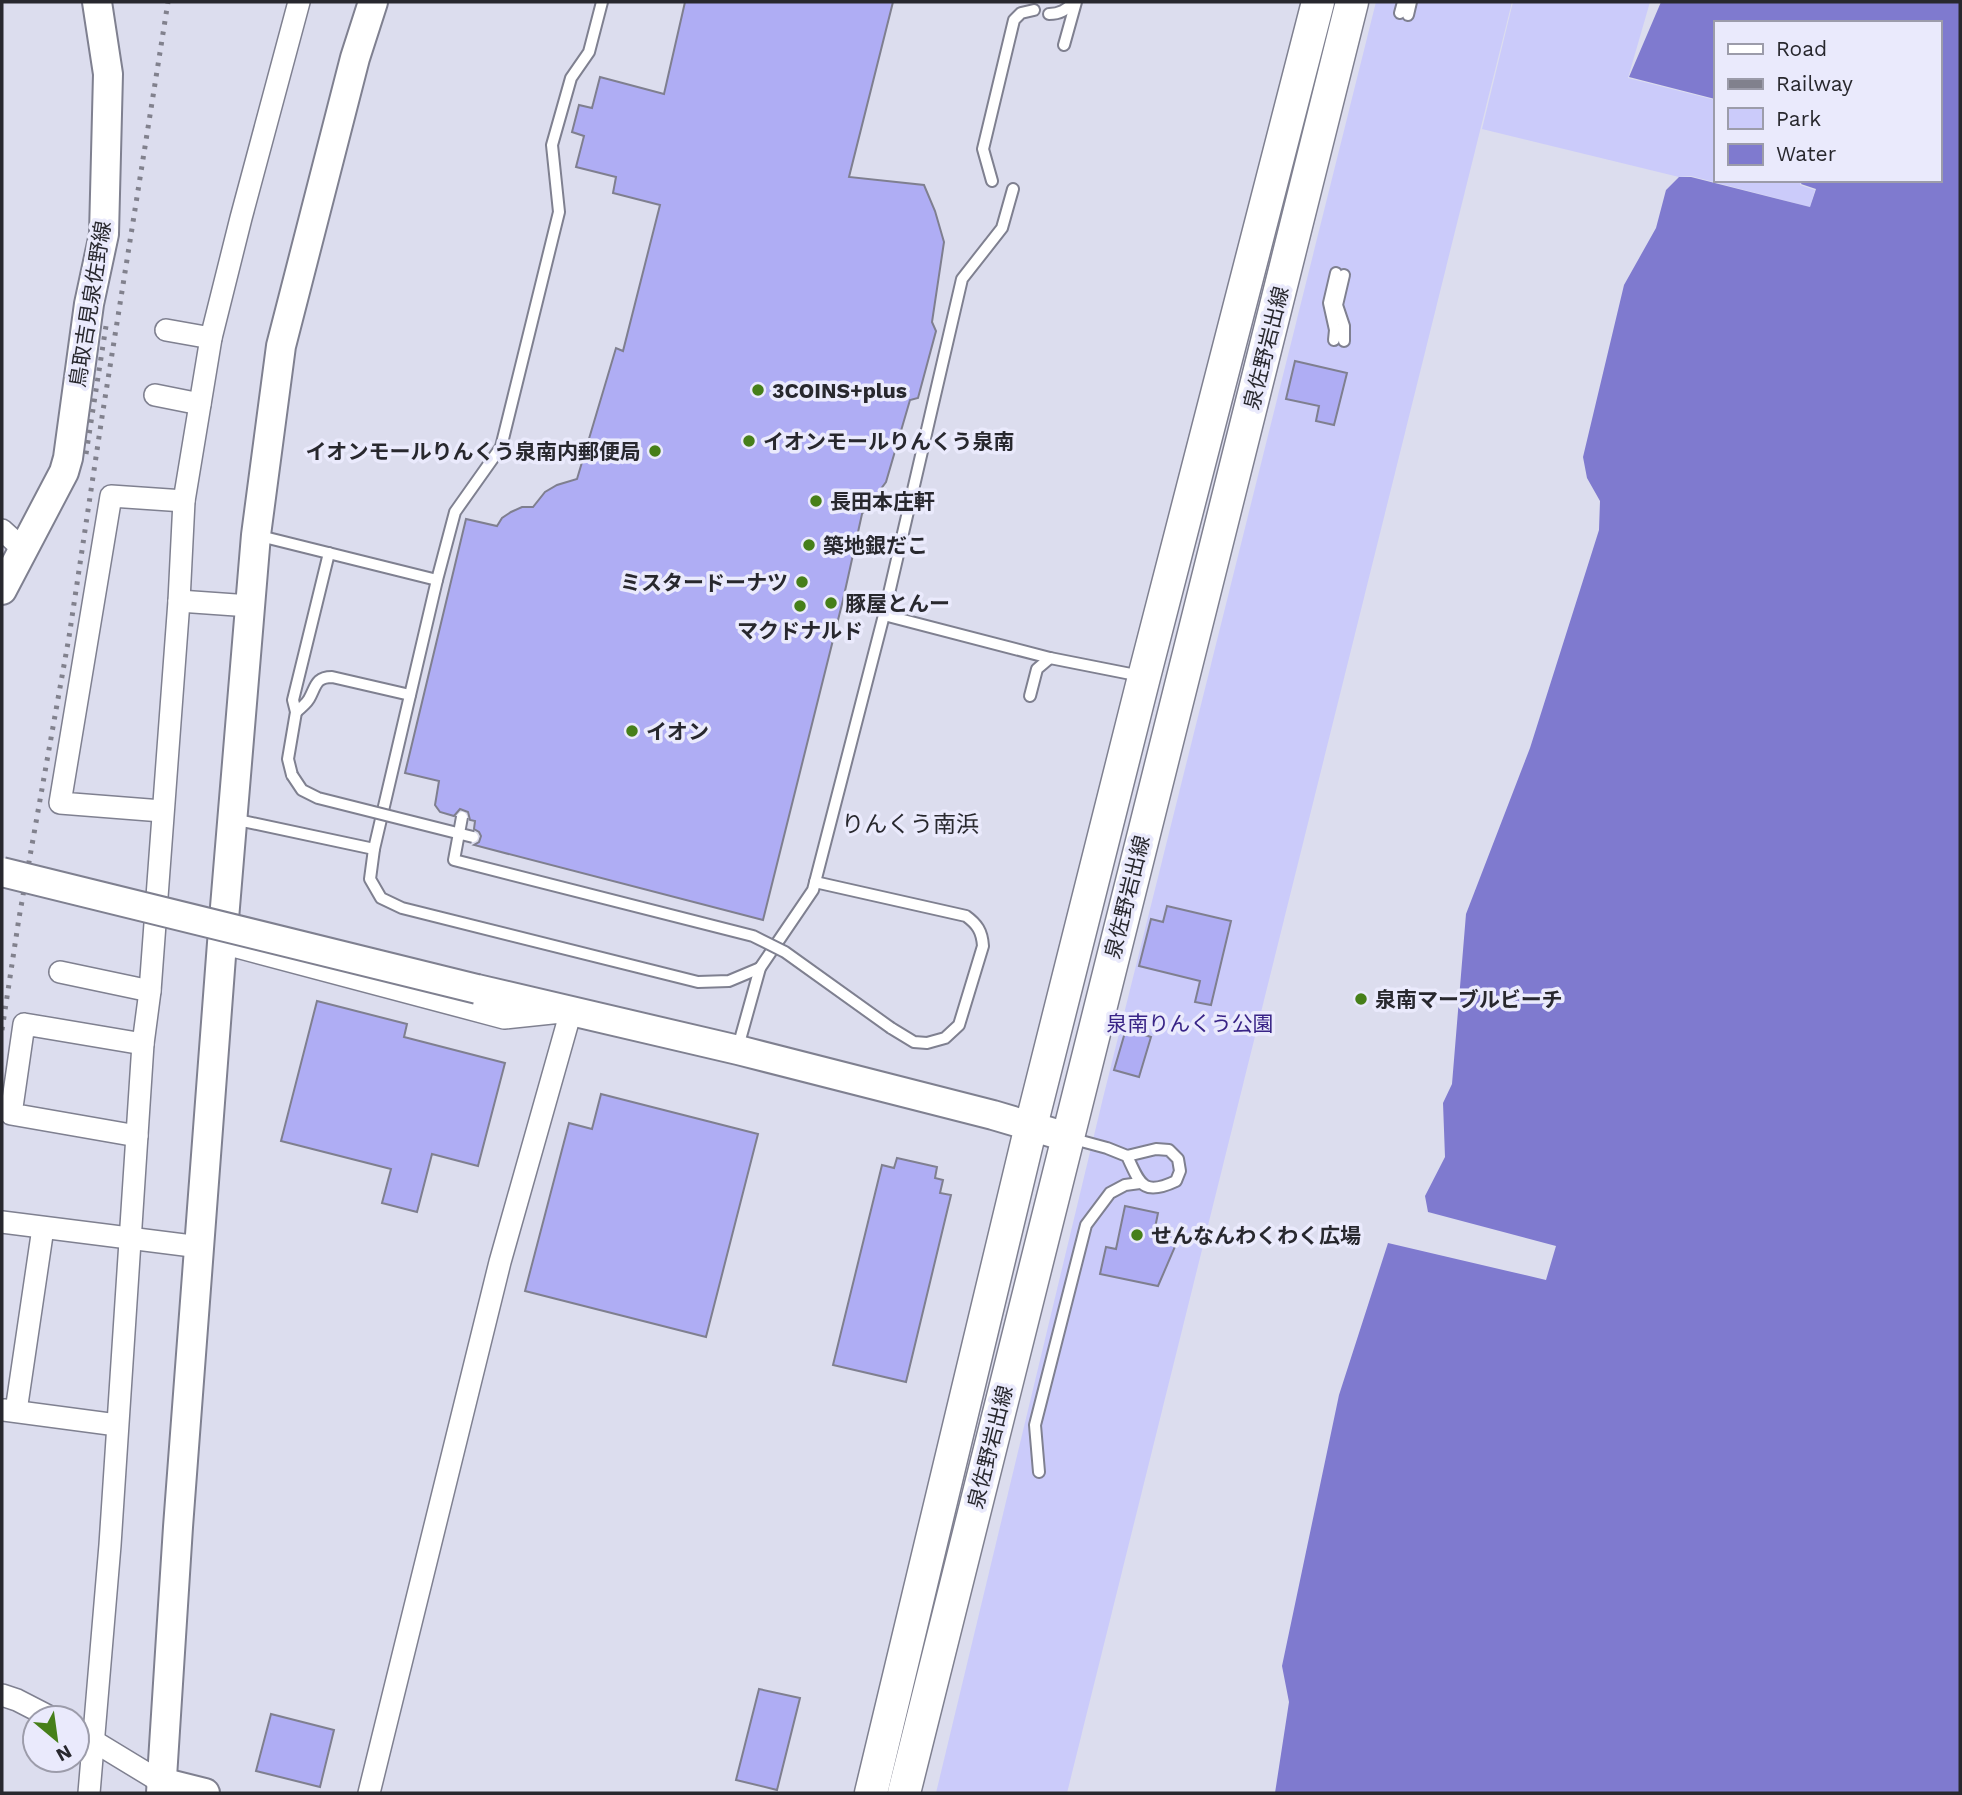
<svg xmlns="http://www.w3.org/2000/svg" width="1962" height="1795" viewBox="0 0 1962 1795" font-family="'Work Sans','Noto Sans JP',sans-serif">
<rect width="100%" height="100%" fill="#dcddee"/>
<g fill="#cbcbfa">
<polygon points="1376,2 1512,2 1067,1793 936,1793 1103,1098"/>
<polygon points="1513,2 1650,2 1628,78 1715,100 1715,180 1802,180 1800,185 1815,190 1810,207 1691,176 1679,177 1482,129"/>
</g>
<polygon fill="#7f7acf" points="1661,2 1960,2 1960,1793 1275,1793 1289,1702 1282,1666 1339,1395 1388,1243 1546,1280 1556,1246 1428,1212 1425,1196 1445,1157 1443,1103 1452,1084 1466,914 1530,748 1599,530 1600,501 1587,478 1583,457 1624,285 1656,228 1666,190 1679,177 1691,177 1810,207 1816,189 1801,184 1803,180 1939,180 1939,23 1715,23 1715,99 1629,77"/>
<g fill="#afadf4" stroke="#7f7f8f" stroke-width="2">
<polygon points="685,2 893,2 849,177 924,185 935,211 944,242 932,322 936,331 918,398 910,400 886,482 862,514 843,600 763,920 474,845 479,842 481,836 479,832 474,829 475,821 470,820 468,812 460,809 454,816 440,812 435,805 439,781 405,773 466,519 497,526 502,518 511,512 522,507 533,507 545,492 557,485 577,479 616,348 623,351 660,205 613,193 616,177 576,167 584,136 572,132 579,105 592,108 600,77 664,94"/>
<polygon points="1295,361 1347,373 1334,425 1316,421 1319,406 1286,399"/>
<polygon points="1167,906 1231,921 1211,1005 1195,1002 1200,981 1139,966 1151,919 1163,922"/>
<polygon points="317,1001 407,1024 404,1037 505,1063 478,1166 432,1154 417,1212 382,1203 391,1169 281,1141"/>
<polygon points="1126,1029 1151,1037 1139,1077 1114,1070"/>
<polygon points="601,1094 758,1134 706,1337 525,1291 569,1123 592,1129"/>
<polygon points="897,1158 937,1167 935,1178 943,1180 940,1193 951,1195 906,1382 833,1365 882,1165 894,1168"/>
<polygon points="1125,1206 1158,1213 1155,1228 1180,1235 1158,1286 1100,1274 1106,1247 1116,1249"/>
<polygon points="759,1689 800,1698 777,1790 736,1780"/>
<polygon points="271,1714 334,1730 320,1787 256,1771"/>
</g>
<g fill="none" stroke-linecap="round" stroke-linejoin="round">
<g stroke="#7f8090" stroke-width="14">
<g id="lane">
<polyline points="602,2 589,52 571,78 552,145 559,212 502,443 501,447 455,512 437,580 374,849 370,879 381,898 402,908 698,982 729,981 760,968"/>
<polyline points="1400,13 1403,2"/>
<path d="M1049,14C1060,14 1066,10 1074,2"/>
<polyline points="1408,15 1411,2"/>
<polyline points="1064,45 1076,2"/>
<polyline points="992,181 983,149 1014,20 1021,13 1034,10"/>
<polyline points="1344,275 1337,305 1344,326 1344,341"/>
<polyline points="1334,340 1335,330 1329,303 1336,273"/>
<polyline points="256,535 437,580"/>
<polyline points="884,615 1050,658 1141,676"/>
<polyline points="1030,696 1037,669 1050,658"/>
<path d="M296,712C301,708 306,704 309,699C316,687 315,677 332,677L410,695"/>
<polyline points="292,775 288,759 296,712 293,700 329,553"/>
<polyline points="233,819 374,849"/>
<path d="M815,882L966,916C977,924 982,931 983,946L959,1025L945,1038L927,1043L914,1042L891,1028"/>
<polyline points="738,1047 760,968 813,890 884,615 962,279 1002,228 1013,189"/>
<path d="M1070,1138L1107,1148L1127,1156L1156,1149L1169,1150L1178,1159L1180,1171L1176,1181C1142,1197 1140,1183 1127,1156"/>
<polyline points="1039,1472 1035,1425 1086,1225 1110,1193 1125,1185 1140,1183"/>
</g>
</g>
<g stroke="#7f8090" stroke-width="24">
<g id="street">
<polyline points="166,330 211,338"/>
<polyline points="155,395 200,404"/>
<polyline points="2,530 23,549"/>
<polyline points="179,601 250,606"/>
<polyline points="162,811 60,803 111,496 184,501"/>
<polyline points="222,943 504,1018 571,1011 500,1262 369,1793"/>
<polyline points="60,972 150,991"/>
<polyline points="137,1136 11,1114 24,1024 143,1044"/>
<polyline points="2,1222 200,1247"/>
<polyline points="4,1410 117,1425"/>
<polyline points="16,1411 43,1228"/>
<polyline points="2,1695 17,1700 52,1718"/>
<polyline points="77,1731 161,1782"/>
<polyline points="89,1793 110,1545 143,1044 150,991 179,601 184,501 211,338 241,218 299,2"/>
</g>
</g>
<g stroke="#7f8090" stroke-width="32">
<g id="secondary">
<polyline points="2,590 64,472 68,458 89,304 104,234 108,74 97,2"/>
<polyline points="477,989 738,1050 993,1115 1067,1137"/>
<polyline points="161,1782 205,1793"/>
<polyline points="161,1793 178,1527 222,943 256,535 281,346 355,58 373,2"/>
</g>
</g>
<g stroke="#7f8090" stroke-width="35">
<g id="primary">
<polyline points="871,1793 1031,1126 1144,677 1318,2"/>
<polyline points="904,1793 1352,2"/>
</g>
</g>
<use href="#lane" stroke="#fff" stroke-width="10"/>
<use href="#street" stroke="#fff" stroke-width="21"/>
<use href="#secondary" stroke="#fff" stroke-width="28"/>
<use href="#primary" stroke="#fff" stroke-width="32"/>
<g stroke="#81818d" stroke-width="5" stroke-dasharray="3.5 7" stroke-linecap="butt">
<polyline points="86,454 106,326"/>
<polyline points="2,1030 19,918 69,637 102,417 168,2"/>
</g>
<g stroke="#7f8090" stroke-width="14" stroke-linecap="butt">
<g id="lane-bridge">
<polyline points="292,775 302,790 318,798 473,837"/>
<polyline points="462,817 454,860 753,936 785,952 891,1028"/>
</g>
</g>
<g stroke="#7f8090" stroke-width="32" stroke-linecap="butt">
<polyline id="secondary-bridge" points="2,872 477,989"/>
</g>
<use href="#lane-bridge" stroke="#fff" stroke-width="10"/>
<use href="#secondary-bridge" stroke="#fff" stroke-width="28"/>
</g>
<g fill="#467f19" stroke="#eaeafc" stroke-width="2.5">
<circle cx="758" cy="390" r="7"/>
<circle cx="749" cy="441" r="7"/>
<circle cx="655" cy="451" r="7"/>
<circle cx="816" cy="501" r="7"/>
<circle cx="809" cy="545" r="7"/>
<circle cx="802" cy="582" r="7"/>
<circle cx="831" cy="603" r="7"/>
<circle cx="800" cy="606" r="7"/>
<circle cx="632" cy="731" r="7"/>
<circle cx="1361" cy="999" r="7"/>
<circle cx="1137" cy="1235" r="7"/>
</g>
<g text-anchor="middle" dominant-baseline="central" stroke-width="7" stroke-linejoin="round" paint-order="stroke">
<g font-size="21" fill="#28282e" stroke="#eaeafc">
<text transform="translate(90 304) rotate(-81)">鳥取吉見泉佐野線</text>
<text transform="translate(1266 348) rotate(-76)">泉佐野岩出線</text>
<text transform="translate(1127 897) rotate(-76)">泉佐野岩出線</text>
<text transform="translate(990 1447) rotate(-76)">泉佐野岩出線</text>
</g>
<g font-size="21" font-weight="bold" fill="#28282e" stroke="#eaeafc" text-anchor="start">
<text x="772" y="390">3COINS+plus</text>
<text x="763" y="441">イオンモールりんくう泉南</text>
<text x="641" y="451" text-anchor="end">イオンモールりんくう泉南内郵便局</text>
<text x="830" y="501">長田本庄軒</text>
<text x="823" y="545">築地銀だこ</text>
<text x="788" y="582" text-anchor="end">ミスタードーナツ</text>
<text x="845" y="603">豚屋とんー</text>
<text x="800" y="630" text-anchor="middle">マクドナルド</text>
<text x="646" y="731">イオン</text>
<text x="1375" y="999">泉南マーブルビーチ</text>
<text x="1151" y="1235">せんなんわくわく広場</text>
</g>
<g font-size="21" fill="#382386" stroke="#eaeafc">
<text x="1190" y="1023">泉南りんくう公園</text>
</g>
<g font-size="23" fill="#28282e" stroke="#eaeafc">
<text x="910" y="824">りんくう南浜</text>
</g>
</g>
<rect width="1962" height="1795" fill="none" stroke="#28282e" stroke-width="7"/>
<rect x="1714" y="21" width="228" height="161" fill="#eaeafc" stroke="#9c9caa" stroke-width="2"/>
<rect x="1728" y="44" width="35" height="10" fill="#ffffff" stroke="#9c9caa" stroke-width="2"/>
<text x="1776" y="56" font-size="21" fill="#28282e">Road</text>
<rect x="1728" y="79" width="35" height="10" fill="#81818d" stroke="#9c9caa" stroke-width="2"/>
<text x="1776" y="91" font-size="21" fill="#28282e">Railway</text>
<rect x="1728" y="108" width="35" height="21" fill="#cbcbfa" stroke="#9c9caa" stroke-width="2"/>
<text x="1776" y="126" font-size="21" fill="#28282e">Park</text>
<rect x="1728" y="144" width="35" height="21" fill="#7f7acf" stroke="#9c9caa" stroke-width="2"/>
<text x="1776" y="161" font-size="21" fill="#28282e">Water</text>
<g transform="translate(56 1739) rotate(151)"><circle r="33" fill="#eaeafc" stroke="#9c9caa" stroke-width="2"/>
<path d="M0-5L12 26L0 18L-12 26Z" fill="#467f19"/>
<text y="-10" font-size="19" font-weight="bold" text-anchor="middle" fill="#28282e">N</text>
</g>
</svg>
